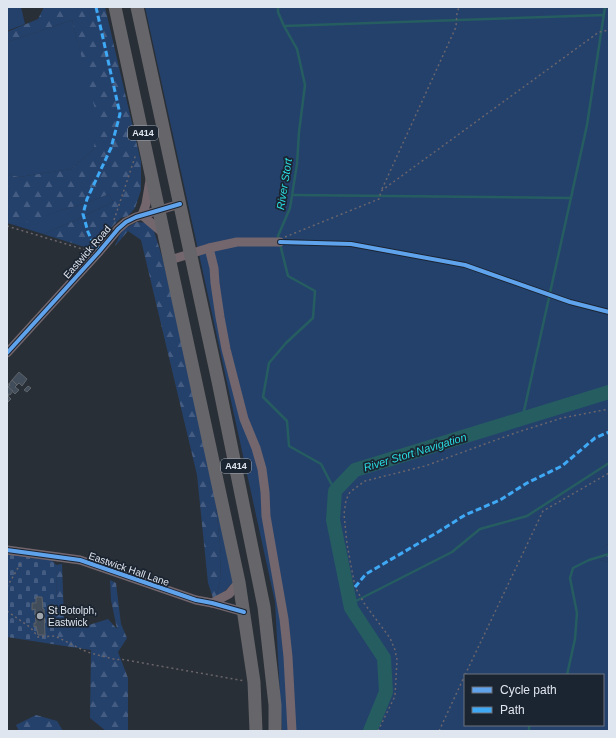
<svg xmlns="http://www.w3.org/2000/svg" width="616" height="738" viewBox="0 0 616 738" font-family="Helvetica,sans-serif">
<defs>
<pattern id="forest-firs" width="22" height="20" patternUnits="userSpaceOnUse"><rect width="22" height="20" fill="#24416c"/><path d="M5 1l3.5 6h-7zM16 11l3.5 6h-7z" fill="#445c81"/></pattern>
<pattern id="cemetery-stones" width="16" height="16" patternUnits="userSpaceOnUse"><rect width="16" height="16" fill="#24416c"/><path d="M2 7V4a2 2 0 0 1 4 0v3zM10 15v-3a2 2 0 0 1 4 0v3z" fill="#445c81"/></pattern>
</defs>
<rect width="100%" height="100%" fill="#292f36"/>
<g fill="#24416c" fill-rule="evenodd">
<polygon points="7,7 21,7 25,24 7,31"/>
<path d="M145,7H609V544L602,547L600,560L609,562V731H282L275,602ZM465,675H603V725H465Z"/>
<polygon points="72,20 100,125 93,150 71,169 19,177 7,174 7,42"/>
<polygon points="109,194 113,202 74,221 43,234 14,225 62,210 86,203"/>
<polygon points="214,487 233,582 226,590 216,598 220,581 221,555"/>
</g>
<g fill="url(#forest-firs)">
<polygon points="44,7 105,7 141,162 141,190 135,208 128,216 121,218 105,234 97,248 91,249 43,234 74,221 113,202 109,194 86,203 62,210 27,222 14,225 7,223 7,174 19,177 71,169 93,150 99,125 72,20 7,42 7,32 38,19"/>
<polygon points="137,222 147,223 153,228 163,260 214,487 221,555 220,581 216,598 213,598 208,583 197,475 141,240 128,231 115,246 122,230"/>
<polygon points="609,544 609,562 600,560 598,553 602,547"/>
<polygon points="62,564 64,619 89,625 108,619 117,629 111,600 110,580 116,583 121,624 127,638 118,652 128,678 128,731 106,731 90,718 91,650 58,645 46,627 57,616 56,565"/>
<polygon points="36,715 57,721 63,731 19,731 16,725"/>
</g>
<polygon fill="url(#cemetery-stones)" points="7,554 52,560 56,565 58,645 7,637"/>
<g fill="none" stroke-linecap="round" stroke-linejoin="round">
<g stroke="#255d60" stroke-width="2.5">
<polyline points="278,7 278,12 284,26 297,49 305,85 299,132 297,164 290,208 278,236 279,239"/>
<polyline points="284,26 604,15"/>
<polyline points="292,195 571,198"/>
<polyline points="280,244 288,276 315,291 313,318 286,343 269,363 263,397 287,421 289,446 321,464 335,491"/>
<polyline points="522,420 587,125 605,7"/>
<polyline points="350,604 452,552 480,529 527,516 609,463"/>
<polyline points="567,675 575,639 577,613 570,578 573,568 589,560 609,554"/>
<polyline points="529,731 529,726 531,725"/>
</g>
<polyline stroke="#255d60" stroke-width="14" points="370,731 386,692 384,658 351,608 333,520 335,491 355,470 609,392"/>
</g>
<g fill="#424d5b" stroke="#5e6369">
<polygon points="19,372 27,379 22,386 19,383 17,385 12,380"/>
<polygon points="12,380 17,385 15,387 19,390 15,394 8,387 10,385 9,384"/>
<polygon points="7,383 10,385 8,387 13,391 10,395 7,393"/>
<polygon points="28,386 31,388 27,392 24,390"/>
<polygon points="7,393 9,395 8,396 11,399 8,402"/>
<polygon points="36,597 42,597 43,609 44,609 45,635 38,635 36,626 34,627 34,623 36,623 35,609 32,610 32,603 36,603"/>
</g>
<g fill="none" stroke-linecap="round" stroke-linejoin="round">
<g stroke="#6a656b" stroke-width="1.5" stroke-dasharray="2 3" stroke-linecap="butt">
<polyline points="382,189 456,27 457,13 459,7"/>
<polyline points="114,220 136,154"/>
<polyline points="7,226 89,251"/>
<polyline points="285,237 379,199 381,191 599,32 609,30"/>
<polyline points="7,587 22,561"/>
<polyline points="7,611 31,628 38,637 55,636 87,652 117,660 120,659 245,681"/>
<polyline points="465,675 543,511 609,473"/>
<polyline points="378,731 395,696 397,660 395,650 390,638 364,603 355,587 347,544 344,514 346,500 350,492 365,481 425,466 515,433 562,418 609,409"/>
<polyline points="439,731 465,675"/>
</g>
<g stroke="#73666d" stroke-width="9">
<polyline points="150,180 146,204 142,215 163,233"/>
<polyline points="209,248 214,268 215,283 220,317 226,349 244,419 256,448 262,469 265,492 266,516 284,619 288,657 292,731"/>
<polyline points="170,260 209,248 237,242 280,242"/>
<polyline points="7,353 98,253 118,229 126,222 136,217 180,204"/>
<polyline points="7,550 80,560 196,600 212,603 244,612"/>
<polyline points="212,603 229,594 239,582"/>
</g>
<g stroke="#66656a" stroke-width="13">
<polyline points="115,7 239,582 254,682 256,731"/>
<polyline points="137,7 218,381 264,607 275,705 275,731"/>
</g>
<g stroke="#3fa9f5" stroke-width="3" stroke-dasharray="6 3" stroke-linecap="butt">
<polyline points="96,7 120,114 111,148 87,199 83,214 88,232 92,241 100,250"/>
<polyline points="355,587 366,574 438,532 465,515 500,500 527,483 562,466 595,438 609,432"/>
</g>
<g stroke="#1b2431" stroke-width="6">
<g id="cycleway">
<polyline points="280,242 351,244 465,265 570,302 609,312"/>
<polyline points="7,353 98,253 118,229 126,222 136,217 180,204"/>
<polyline points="7,550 80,560 196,600 212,603 244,612"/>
</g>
</g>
<use href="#cycleway" stroke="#60a3ed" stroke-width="4"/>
</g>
<circle fill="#a0a6ae" stroke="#1b2431" stroke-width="1.5" cx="40" cy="616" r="4"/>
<g text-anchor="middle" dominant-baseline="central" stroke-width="3.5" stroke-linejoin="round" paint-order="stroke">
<g fill="#1b2431" stroke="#a5acb6" stroke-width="1">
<rect x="128" y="126" width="30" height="14" rx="3"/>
<rect x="221" y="459" width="30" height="14" rx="3"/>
</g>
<g font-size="9" font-weight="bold" fill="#e0e6ef">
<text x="143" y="133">A414</text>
<text x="236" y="466">A414</text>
</g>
<g font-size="10" fill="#e0e6ef" stroke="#1b2431">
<text transform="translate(87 252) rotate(-49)">Eastwick Road</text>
<text transform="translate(129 569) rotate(19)">Eastwick Hall Lane</text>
</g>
<g font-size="10" fill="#e0e6ef" stroke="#1b2431" text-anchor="start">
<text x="48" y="610">St Botolph,<tspan x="48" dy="12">Eastwick</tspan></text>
</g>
<g font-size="11" font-style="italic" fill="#29dde1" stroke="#1b2431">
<text transform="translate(284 184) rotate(-81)">River Stort</text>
<text transform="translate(415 452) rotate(-17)">River Stort Navigation</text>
</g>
</g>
<rect width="616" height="738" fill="none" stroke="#e0e6ef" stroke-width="16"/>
<rect x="464" y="674" width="140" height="52" fill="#1b2431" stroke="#6a727d"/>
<rect x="472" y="687" width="20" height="6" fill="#60a3ed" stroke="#6a727d"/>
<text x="500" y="694" font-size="12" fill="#e0e6ef">Cycle path</text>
<rect x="472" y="707" width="20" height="6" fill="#3fa9f5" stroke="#6a727d"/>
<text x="500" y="714" font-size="12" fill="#e0e6ef">Path</text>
</svg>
